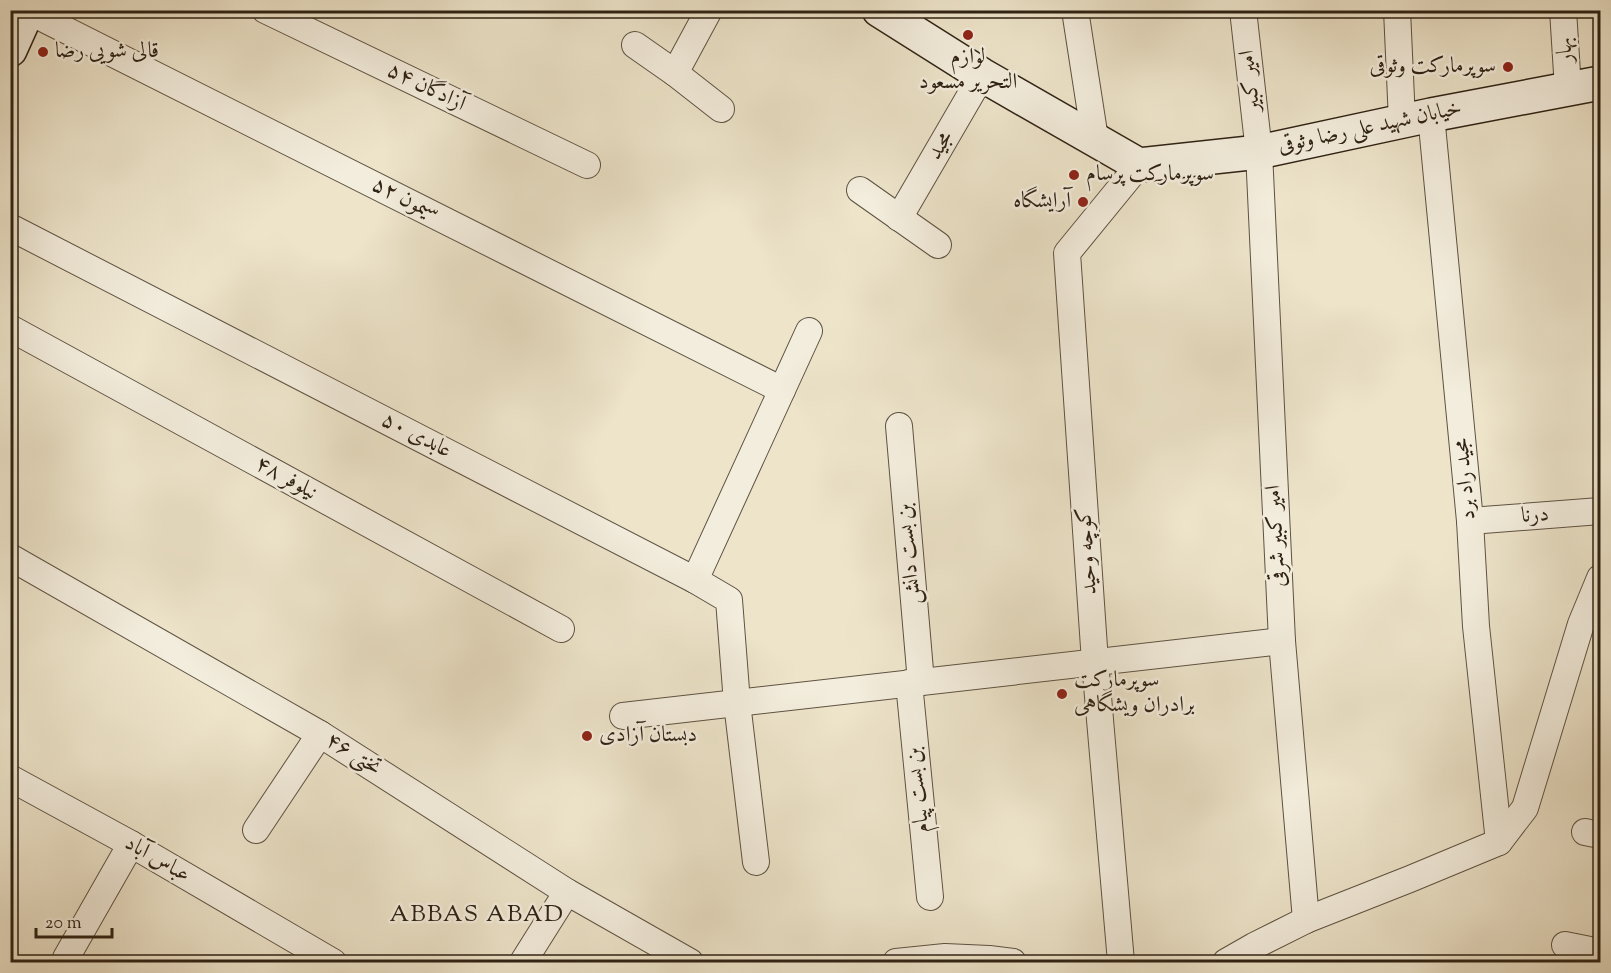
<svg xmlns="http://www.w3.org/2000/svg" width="1611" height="973" viewBox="0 0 1611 973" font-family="'Sorts Mill Goudy',Amiri,serif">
<rect width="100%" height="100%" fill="#ede4ca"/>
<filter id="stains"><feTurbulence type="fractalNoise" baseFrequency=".00333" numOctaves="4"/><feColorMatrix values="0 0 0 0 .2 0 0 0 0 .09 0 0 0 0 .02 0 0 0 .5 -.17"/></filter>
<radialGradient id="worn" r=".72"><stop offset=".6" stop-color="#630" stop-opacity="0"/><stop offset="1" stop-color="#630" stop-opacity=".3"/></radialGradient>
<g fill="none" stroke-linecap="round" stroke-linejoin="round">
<g stroke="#5e5242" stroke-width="28">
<g id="street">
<polyline points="265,10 587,165"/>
<polyline points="1075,10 1095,139"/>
<polyline points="1243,10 1259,152 1282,641 1306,920"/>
<polyline points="1397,10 1402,121"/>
<polyline points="1563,10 1568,89"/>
<polyline points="28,11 782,390"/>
<polyline points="635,45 675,73 721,109"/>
<polyline points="675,73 709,10"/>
<polyline points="1431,115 1470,521 1476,626 1499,842"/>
<polyline points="860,190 938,245"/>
<polyline points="899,218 982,75"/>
<polyline points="10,227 695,580 729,600 737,703 756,862"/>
<polyline points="10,328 561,629"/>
<polyline points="899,426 921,682"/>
<polyline points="1470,521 1600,511"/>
<polyline points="10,557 320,734 567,892 690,962"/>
<polyline points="695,580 809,331"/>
<polyline points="909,683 930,897"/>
<polyline points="623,716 1282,641"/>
<polyline points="10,778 131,844 333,962"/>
<polyline points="256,830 320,734"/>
<polyline points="1585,832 1600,835"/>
<polyline points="1565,945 1600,952"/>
<polyline points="66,958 131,844"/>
<polyline points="523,962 567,892"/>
<polyline points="896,962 945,957 989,959 1013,962"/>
<polyline points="1121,962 1095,662 1067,253 1139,165"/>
<polyline points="1226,962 1254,946 1306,920 1410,879 1499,842 1525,808 1581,624 1600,578"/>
</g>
</g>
<g stroke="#2f2214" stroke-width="36">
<g id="secondary">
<polyline points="879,10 982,75 1139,165 1259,152 1431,115 1600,83"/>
<polyline points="10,50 28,10"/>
</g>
</g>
<use href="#street" stroke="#f3eddd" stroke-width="26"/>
<use href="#secondary" stroke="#f3eddd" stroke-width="33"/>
</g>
<g fill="#8f2418" stroke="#f3eddd" stroke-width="2">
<circle cx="968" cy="35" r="6"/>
<circle cx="43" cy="52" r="6"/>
<circle cx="1508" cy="67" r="6"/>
<circle cx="1074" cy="175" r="6"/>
<circle cx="1083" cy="202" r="6"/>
<circle cx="1062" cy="694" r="6"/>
<circle cx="587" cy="736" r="6"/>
</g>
<g text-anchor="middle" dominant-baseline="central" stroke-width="5" stroke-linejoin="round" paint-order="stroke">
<g font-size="22" fill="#2f2214" stroke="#f3eddd">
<text transform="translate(1566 50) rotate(-94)">بهار</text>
<text transform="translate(1251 81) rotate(-96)">امیر کبیر</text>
<text transform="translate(426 88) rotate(26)">آزادگان ۵۴</text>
<text transform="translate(1370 128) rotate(-12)">خیابان شهید علی رضا وثوقی</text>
<text transform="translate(941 146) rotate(-60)">مجید</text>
<text transform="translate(405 200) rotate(27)">سیمون ۵۲</text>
<text transform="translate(416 436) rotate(27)">عابدی ۵۰</text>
<text transform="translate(286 479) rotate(29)">نیلوفر ۴۸</text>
<text transform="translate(1466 479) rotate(-95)">مجید راد برد</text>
<text transform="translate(1535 516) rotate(-4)">درنا</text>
<text transform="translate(1277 536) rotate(-93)">امیر کبیر شرقی</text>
<text transform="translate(1088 551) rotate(-94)">کوچه وحید</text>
<text transform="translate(910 554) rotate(-95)">بن بست دانش</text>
<text transform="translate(353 755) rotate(32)">تختی ۴۶</text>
<text transform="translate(919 790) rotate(-96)">بن بست پیام</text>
<text transform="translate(157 860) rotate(30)">عباس آباد</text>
</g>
<g font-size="22" fill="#2f2214" stroke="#f3eddd" text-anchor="start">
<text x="55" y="52">قالی شویی رضا</text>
<text x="968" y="58" text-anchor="middle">لوازم<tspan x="968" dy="25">التحریر مسعود</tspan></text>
<text x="1496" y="67" text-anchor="end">سوپرمارکت وثوقی</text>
<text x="1086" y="175">سوپرمارکت پرسام</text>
<text x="1071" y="202" text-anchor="end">آرایشگاه</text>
<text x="1074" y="681">سوپرمارکت<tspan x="1074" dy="25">برادران ویشگاهی</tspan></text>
<text x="599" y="736">دبستان آزادی</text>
</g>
<g font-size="24" letter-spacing="1.5" fill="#2f2214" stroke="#f3eddd">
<text x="477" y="915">ABBAS ABAD</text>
</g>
</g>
<rect width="1611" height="973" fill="none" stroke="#ede4ca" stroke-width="36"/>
<rect x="12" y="12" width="1587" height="949" fill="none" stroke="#2f2214" stroke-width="3"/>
<rect x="18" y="18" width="1575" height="937" fill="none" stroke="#2f2214" stroke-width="1.5"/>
<path d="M36 928v9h76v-9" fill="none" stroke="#2f2214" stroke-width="3"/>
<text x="45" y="928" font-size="18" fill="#2f2214" stroke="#f3eddd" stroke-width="4.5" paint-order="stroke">20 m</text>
<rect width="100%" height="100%" filter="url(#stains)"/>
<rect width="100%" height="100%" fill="url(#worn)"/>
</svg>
